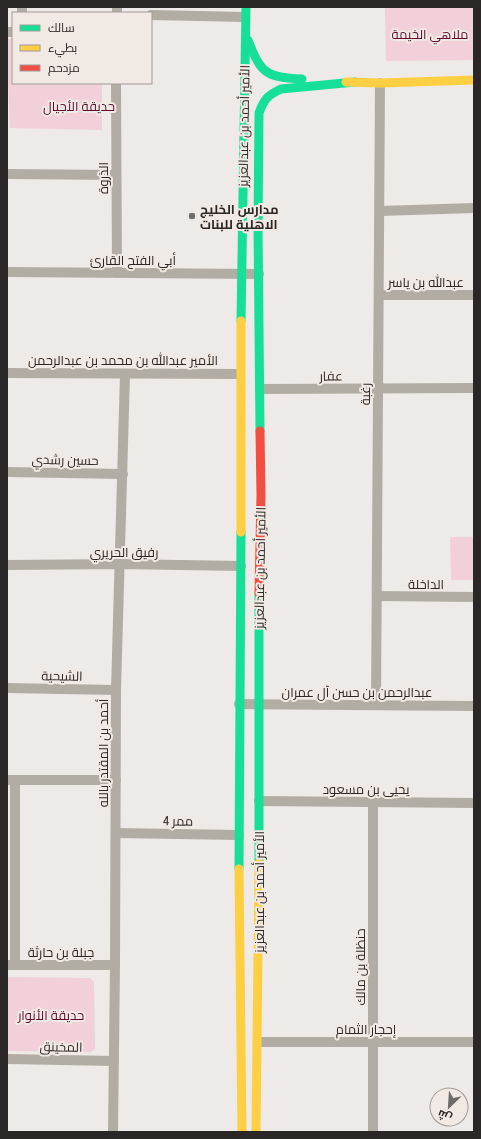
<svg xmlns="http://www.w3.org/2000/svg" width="481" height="1139" viewBox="0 0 481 1139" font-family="'Roboto Condensed',Cairo,sans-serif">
<rect width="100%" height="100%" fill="#eeeae7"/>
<g fill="#f1d0d9">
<polygon points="385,7 474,7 474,60 386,61"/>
<polygon points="8,39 13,39 13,83 102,83 102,130 10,128 7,60"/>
<polygon points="450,537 474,537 474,580 451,580"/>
<polygon points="7,977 90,978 94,982 95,1049 91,1052 7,1051"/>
</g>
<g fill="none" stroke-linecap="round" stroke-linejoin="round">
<g stroke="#b2ada4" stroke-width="10">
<polyline points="117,7 117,13"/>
<polyline points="22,13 22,7"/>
<polyline points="151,15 245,17"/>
<polyline points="7,32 13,32"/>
<polyline points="116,83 117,273"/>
<polyline points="7,174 116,175"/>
<polyline points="380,211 474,208"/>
<polyline points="7,272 259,274"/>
<polyline points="379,295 474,295"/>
<polyline points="7,373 240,374"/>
<polyline points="260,389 474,388"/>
<polyline points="7,472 123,474"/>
<polyline points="7,565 119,564 241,566"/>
<polyline points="377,596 474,597"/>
<polyline points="7,688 116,690"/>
<polyline points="239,704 474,706"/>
<polyline points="376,705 380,83"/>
<polyline points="7,780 116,780"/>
<polyline points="15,780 15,965"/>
<polyline points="259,801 474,803"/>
<polyline points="373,802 373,1132"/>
<polyline points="116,833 239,835"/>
<polyline points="7,965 115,965"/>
<polyline points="258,1042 474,1042"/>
<polyline points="7,1059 114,1061"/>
<polyline points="113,1132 115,965 116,690 125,374"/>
</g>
<g stroke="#16e098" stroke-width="9">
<path d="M248,40C261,74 266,77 302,79"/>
<polyline points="241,321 246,7"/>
<path d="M260,431L258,227L259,113C264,99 268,95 281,89L355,82"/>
<polyline points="259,863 259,593"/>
<polyline points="239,869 241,532"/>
</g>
<g stroke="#ffcf43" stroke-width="9">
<polyline points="346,82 380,83 474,80"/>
<polyline points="241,532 241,321"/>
<polyline points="239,869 242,1132"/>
<polyline points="256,1132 259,863"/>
</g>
<polyline stroke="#f24e42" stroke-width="9" points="259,593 261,495 260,431"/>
</g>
<circle fill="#6f6b6a" stroke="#f1e9e4" stroke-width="1.5" cx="192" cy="216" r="4"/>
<g text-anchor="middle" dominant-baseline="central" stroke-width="4" stroke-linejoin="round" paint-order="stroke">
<g font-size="13" fill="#5d0931" stroke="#f1e9e4">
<text x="430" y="34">ملاهي الخيمة</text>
<text x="79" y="106">حديقة الأجيال</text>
<text x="51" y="1015">حديقة الأنوار</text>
</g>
<g font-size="13" fill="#2a2726" stroke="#f1e9e4">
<text transform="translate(244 126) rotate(-89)">الأمير أحمد بن عبدالعزيز</text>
<text transform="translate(103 178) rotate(-90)">الذروة</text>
<text x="133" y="260">أبي الفتح القارئ</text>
<text x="426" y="282">عبدالله بن ياسر</text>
<text x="123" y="360">الأمير عبدالله بن محمد بن عبدالرحمن</text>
<text transform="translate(331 376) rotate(-1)">عفار</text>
<text transform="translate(365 394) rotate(-90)">رغبة</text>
<text transform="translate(65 460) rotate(1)">حسين رشدي</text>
<text x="124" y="552">رفيق الحريري</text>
<text transform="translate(260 568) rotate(-89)">الأمير أحمد بن عبدالعزيز</text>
<text x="426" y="584">الداخلة</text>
<text transform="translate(62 676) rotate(1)">الشيحية</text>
<text x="357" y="692">عبدالرحمن بن حسن آل عمران</text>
<text transform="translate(103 753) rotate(-90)">أحمد بن المقتدر بالله</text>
<text x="366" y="789">يحيى بن مسعود</text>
<text transform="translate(178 821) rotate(1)">ممر 4</text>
<text transform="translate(259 892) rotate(-90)">الأمير أحمد بن عبدالعزيز</text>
<text x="61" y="952">جبلة بن حارثة</text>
<text transform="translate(360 967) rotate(-90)">حنظلة بن مالك</text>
<text x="366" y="1029">إحجار الثمام</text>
<text transform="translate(61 1047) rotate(1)">المخينق</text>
</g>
<g font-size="13" font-weight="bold" fill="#2a2726" stroke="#f1e9e4" text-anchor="start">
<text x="200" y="209">مدارس الخليج<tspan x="200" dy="15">الاهلية للبنات</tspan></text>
</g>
</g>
<rect width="481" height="1139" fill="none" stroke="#2a2726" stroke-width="16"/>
<rect x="12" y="12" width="140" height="72" fill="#f1e9e4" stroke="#a19b98"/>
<rect x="20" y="25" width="20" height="6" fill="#16e098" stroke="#a19b98"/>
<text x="48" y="32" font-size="12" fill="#2a2726">سالك</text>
<rect x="20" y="45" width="20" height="6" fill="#ffcf43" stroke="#a19b98"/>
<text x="48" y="52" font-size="12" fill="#2a2726">بطيء</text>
<rect x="20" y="65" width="20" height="6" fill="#f24e42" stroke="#a19b98"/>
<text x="48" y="72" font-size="12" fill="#2a2726">مزدحم</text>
<g transform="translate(449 1107) rotate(205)"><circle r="19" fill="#f1e9e4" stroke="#a19b98"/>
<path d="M0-3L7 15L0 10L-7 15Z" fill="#6f6b6a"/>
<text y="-6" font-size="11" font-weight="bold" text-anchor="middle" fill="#2a2726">ش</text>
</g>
</svg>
